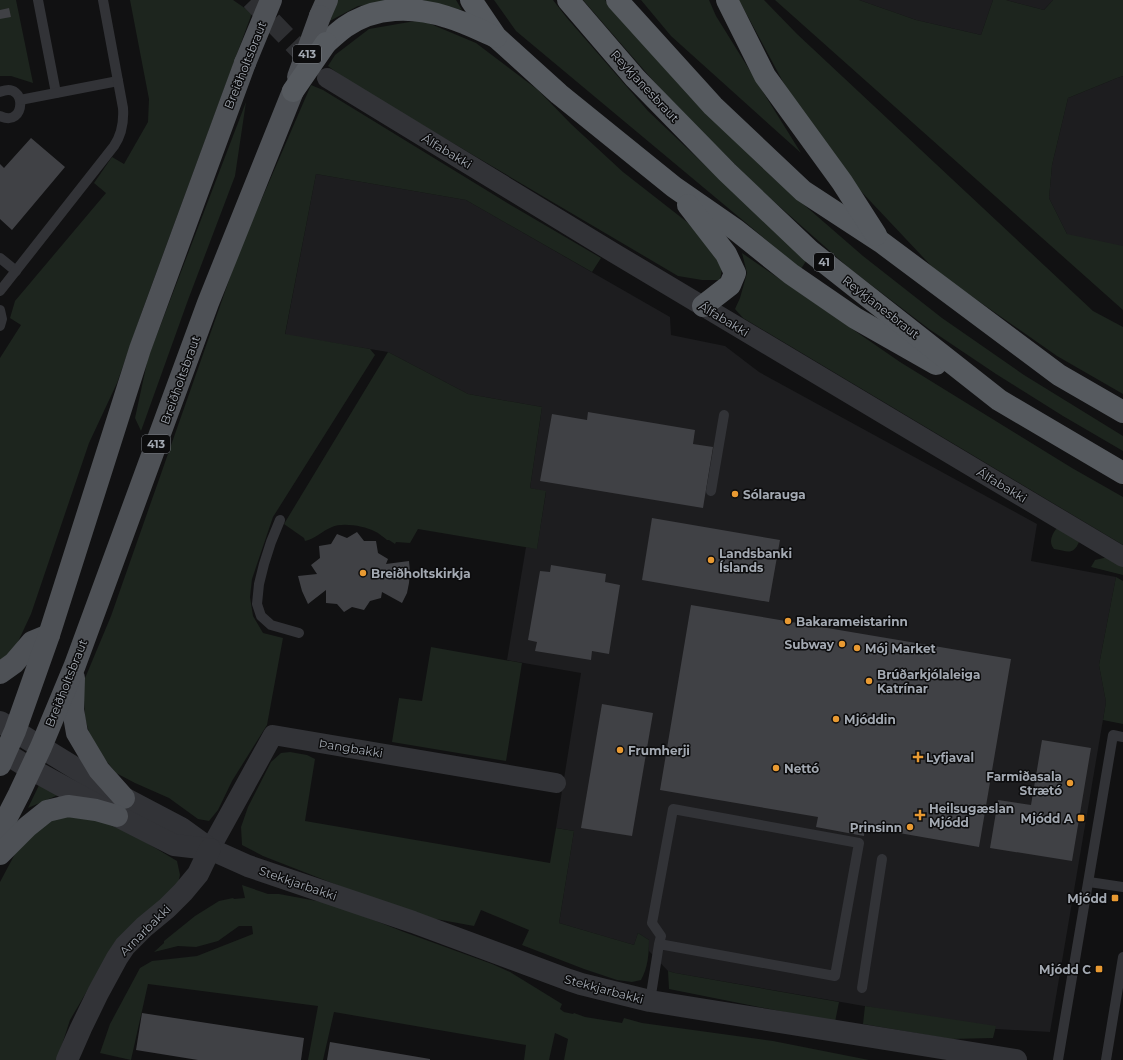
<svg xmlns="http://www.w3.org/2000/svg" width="1123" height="1060" viewBox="0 0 1123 1060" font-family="Montserrat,sans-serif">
<rect width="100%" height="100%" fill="#111112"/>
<g fill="#1d1d1f">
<polygon points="859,0 993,0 981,35 916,20"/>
<polygon points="1006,0 1053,0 1044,10"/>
<polygon points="1123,76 1123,310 1067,234 1049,198 1052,165 1068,98 1117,78"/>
<polygon points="316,174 466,200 670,317 671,335 725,346 759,372 1037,524 1031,561 1116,577 1099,665 1106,702 1050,1032 996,1029 675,973 668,971 649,951 649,940 638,933 634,945 559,923 574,831 556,828 581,673 507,660 526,547 537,548 546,492 530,488 542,407 468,394 388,352 285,335"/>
</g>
<g fill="#1d251e">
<polygon points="0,0 16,0 33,83 11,76 0,76"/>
<polygon points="130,0 233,0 252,13 144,306 117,383 89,443 31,614 16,646 0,662 0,358 21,325 10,318 15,301 106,193 94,183 112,157 124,164 148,122 149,99"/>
<polygon points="337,0 404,0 358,6 326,23"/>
<polygon points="422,0 456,0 462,10"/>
<polygon points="494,0 553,0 567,18 648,111 806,261 801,269 516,31"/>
<polygon points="583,0 605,0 689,96 772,177 863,256 942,318 1024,375 1123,436 1123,451 1063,416 996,374 929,329 849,268 762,191 670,100"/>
<polygon points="641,0 709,0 716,16 801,153 671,36"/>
<polygon points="739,0 764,0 797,34 1093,311 1123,327 1123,394 1057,356 937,272 856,186 790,95"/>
<polygon points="775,0 859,0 916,20 981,35 993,0 1006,0 1044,10 1053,0 1123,0 1123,76 1117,78 1068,98 1052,165 1049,198 1067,234 1123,246 1123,310"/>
<polygon points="421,20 476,43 538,90 571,124 623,172 687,222 723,263 720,280 702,280 678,276 351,83 328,66 335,55 369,29"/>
<polygon points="311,85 323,90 509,204 601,258 592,272 466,200 316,174 285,334 370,349 375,355 273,517 252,579 250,597 253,616 263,633 283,638 267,725 232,781 218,810 209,821 198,819 169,798 135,783 116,773 92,743 85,718 83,683 111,616 240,249"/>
<polygon points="246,102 235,176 188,300 141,431 135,418 148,358"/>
<polygon points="742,253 900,362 1072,468 1123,497 1123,545 743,318 735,309 740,298 747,273"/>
<path d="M388,352L468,394L542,407L530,488L546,491L537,549L418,529L410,543L396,542L395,544L389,540H387C383,537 379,533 374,531C365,526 342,522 332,527C322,531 315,539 305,541L304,538L284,524Z"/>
<path d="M1057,528L1079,542C1073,556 1067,551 1054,549C1048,542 1052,534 1057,528Z"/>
<polygon points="1108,557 1123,566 1123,575 1091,567 1095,560"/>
<polygon points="1116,577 1123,581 1123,724 1103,720 1106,702 1099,665"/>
<polygon points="431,647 522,663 506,761 392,742 399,698 422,701"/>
<path d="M290,752L307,755L315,759L305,821L550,863L556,828L574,831L559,923L634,945L638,933L649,940C649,953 648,968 641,980L632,982L617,980L584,969L522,945L529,930L481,910L474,926L414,915L263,856L242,845L241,827L248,807L271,762L281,753Z"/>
<polygon points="41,781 58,795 28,808"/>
<polygon points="52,816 88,816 132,834 177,861 180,875 177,888 115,943 70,1020 57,1060 0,1060 0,882 16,852"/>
<polygon points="242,885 268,894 279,894 333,904 404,932 492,964 510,972 562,1004 560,1009 564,1012 573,1014 574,1013 585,1017 622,1023 624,1018 642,1023 773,1041 869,1060 564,1060 568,1039 555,1033 549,1060 524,1060 526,1045 334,1012 323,1060 308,1060 318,1006 148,984 131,1060 100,1053 110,1024 140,968 152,961 197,956 253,934 252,926 239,926 218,941 196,947 178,946 154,952 164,943 164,941 195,916 219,901 233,898 234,899 245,898"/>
<polygon points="668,971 675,973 839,1002 835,1022 669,989"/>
<polygon points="865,1006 996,1026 993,1038 951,1039 863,1024"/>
</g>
<g fill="#404145">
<polygon points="9,8 11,17 0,19 0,10"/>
<polygon points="31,138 65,167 12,230 0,219 0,164 4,168"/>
<polygon points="588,412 695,430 693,444 713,447 703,508 540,481 552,414 587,420"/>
<polygon points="652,518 780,540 769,602 642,580"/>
<polygon points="357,532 364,541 376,541 378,553 388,559 386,564 409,561 410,571 409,583 407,593 402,603 382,592 381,598 370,601 364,610 352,607 344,612 337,604 326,603 326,590 308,604 302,591 298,576 317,574 311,565 320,558 319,546 331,544 337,534 347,538"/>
<polygon points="551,565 606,574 605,582 620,585 609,654 592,651 591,660 535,651 537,642 528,640 540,571 550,572"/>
<polygon points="691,605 1011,659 979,847 865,827 864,836 816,827 818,817 660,790"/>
<polygon points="602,704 653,713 632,836 581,828"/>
<polygon points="1042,740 1091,748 1072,861 990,848 998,800 1031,805"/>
<polygon points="142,1013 304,1038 301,1060 198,1060 136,1050"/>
<polygon points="330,1042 430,1059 430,1060 327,1060"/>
</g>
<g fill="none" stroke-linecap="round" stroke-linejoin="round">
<polyline stroke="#2e2f32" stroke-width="20" stroke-dasharray="20 10" stroke-linecap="butt" points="251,0 315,66"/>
<g stroke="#323337" stroke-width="10">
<polyline points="38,0 56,93"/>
<path d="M0,92C28,80 26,129 0,116"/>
<polyline points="20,100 118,81"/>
<polyline points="0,258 16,271"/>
<path d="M0,291L114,146C122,134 124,122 123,108L103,0"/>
<polyline points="0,310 2,319 0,326"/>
<polyline points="711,491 724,415"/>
<polyline points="280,520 271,542 264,564 259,584 257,604 261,616 271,625 299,633"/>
<polyline points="1089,882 1123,887"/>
<polyline points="862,988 882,859"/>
<polyline points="650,1001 659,944 661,936 652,923 673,809 859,843 835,976 659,944"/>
<polyline points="1058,1060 1113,735 1123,737"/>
<polyline points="1106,1060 1123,957"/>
</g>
<g stroke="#323337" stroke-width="20">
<polyline points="327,78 614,253 1123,557"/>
<polyline points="210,849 273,735 556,783"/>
</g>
<g stroke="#323337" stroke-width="22">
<polyline points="0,722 124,798 181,828 210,849 248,866 413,922 569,980 581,984 650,1001 1016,1060"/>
<polyline points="0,750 31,769 117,816 174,845 209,849"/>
<polyline points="67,1060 81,1028 98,993 117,958 125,946 144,927 167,908 183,892 198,874 210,849"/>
</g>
<g stroke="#4e5156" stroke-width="22">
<polyline points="320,16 327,0"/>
<polyline points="0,673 14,663 32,642 49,635"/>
<polyline points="74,678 73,710 77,733 99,770 124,798"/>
<polyline points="0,765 15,731 49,635 140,349 245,63"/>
<polyline points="0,831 19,794 41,747 75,665 208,303 293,91"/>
<polyline points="0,854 27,827 47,811 68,806 96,810 117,816"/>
</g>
<g stroke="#565a5f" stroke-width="22">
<polyline points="471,0 496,37 559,94 674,187 736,230 791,274 855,318 936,364"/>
<polyline points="568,0 635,78 727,172 810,251 999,400 1123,473"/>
<polyline points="617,0 713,106 803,191 881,242 1059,375 1123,412"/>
<polyline points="727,0 765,76 842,182 876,235"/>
<path d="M326,43C332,38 338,32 345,27C375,6 413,6 447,17C464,22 480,30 496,37"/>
<polyline points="688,205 726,254 735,273 730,285 703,306"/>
</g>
<g stroke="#4e5156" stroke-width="22">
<polyline points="245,63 271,0"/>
<polyline points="298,77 320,16"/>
</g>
<polyline stroke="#565a5f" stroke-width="22" points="293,91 326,43"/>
</g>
<g fill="#e99a32" stroke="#0c0c0d" stroke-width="1.5">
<circle cx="735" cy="494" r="4"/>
<circle cx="711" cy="560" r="4"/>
<circle cx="363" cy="573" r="4"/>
<circle cx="788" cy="621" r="4"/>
<circle cx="842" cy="644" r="4"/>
<circle cx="857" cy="648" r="4"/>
<circle cx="869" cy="681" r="4"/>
<circle cx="836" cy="719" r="4"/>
<circle cx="620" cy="750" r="4"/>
<path d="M916 751h4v4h4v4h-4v4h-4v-4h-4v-4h4z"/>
<circle cx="776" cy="768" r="4"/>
<circle cx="1070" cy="783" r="4"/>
<path d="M918 809h4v4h4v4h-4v4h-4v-4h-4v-4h4z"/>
<rect x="1077" y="814" width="8" height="8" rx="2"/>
<circle cx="910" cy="827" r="4"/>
<rect x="1111" y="894" width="8" height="8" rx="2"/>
<rect x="1095" y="965" width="8" height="8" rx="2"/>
</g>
<g text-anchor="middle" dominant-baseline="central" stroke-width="3" stroke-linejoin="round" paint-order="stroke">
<g fill="#0c0c0d" stroke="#767a80" stroke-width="1">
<rect x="293" y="45" width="28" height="18" rx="3"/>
<rect x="814" y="253" width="20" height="18" rx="3"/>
<rect x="142" y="435" width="28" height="18" rx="3"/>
</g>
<g font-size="11" font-weight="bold" fill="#a3a9b2">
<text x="307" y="54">413</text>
<text x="824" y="262">41</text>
<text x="156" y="444">413</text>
</g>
<g font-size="12" fill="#a3a9b2" stroke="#0c0c0d">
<text transform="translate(245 65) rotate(-68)">Breiðholtsbraut</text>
<text transform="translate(645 86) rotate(47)">Reykjanesbraut</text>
<text transform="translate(447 151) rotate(31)">Álfabakki</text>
<text transform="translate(881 307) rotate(38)">Reykjanesbraut</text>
<text transform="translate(724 319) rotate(31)">Álfabakki</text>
<text transform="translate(180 380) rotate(-70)">Breiðholtsbraut</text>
<text transform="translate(1002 485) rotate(31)">Álfabakki</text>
<text transform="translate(66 683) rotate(-68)">Breiðholtsbraut</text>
<text transform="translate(351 748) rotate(9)">Þangbakki</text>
<text transform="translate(298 883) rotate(19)">Stekkjarbakki</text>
<text transform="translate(145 930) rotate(-45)">Arnarbakki</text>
<text transform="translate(604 989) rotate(15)">Stekkjarbakki</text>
</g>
<g font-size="12" font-weight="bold" fill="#a3a9b2" stroke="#0c0c0d" text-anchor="start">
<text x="743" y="494">Sólarauga</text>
<text x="719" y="553">Landsbanki<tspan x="719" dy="14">Íslands</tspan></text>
<text x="371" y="573">Breiðholtskirkja</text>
<text x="796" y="621">Bakarameistarinn</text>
<text x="834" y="644" text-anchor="end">Subway</text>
<text x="865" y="648">Mój Market</text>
<text x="877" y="674">Brúðarkjólaleiga<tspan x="877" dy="14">Katrínar</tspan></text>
<text x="844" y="719">Mjóddin</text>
<text x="628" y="750">Frumherji</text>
<text x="926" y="757">Lyfjaval</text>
<text x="784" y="768">Nettó</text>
<text x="1062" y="776" text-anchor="end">Farmiðasala<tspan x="1062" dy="14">Strætó</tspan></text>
<text x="929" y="808">Heilsugæslan<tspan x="929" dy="14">Mjódd</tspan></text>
<text x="1073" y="818" text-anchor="end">Mjódd A</text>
<text x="902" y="827" text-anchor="end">Prinsinn</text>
<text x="1107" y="898" text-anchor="end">Mjódd</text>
<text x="1091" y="969" text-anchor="end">Mjódd C</text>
</g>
</g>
</svg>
